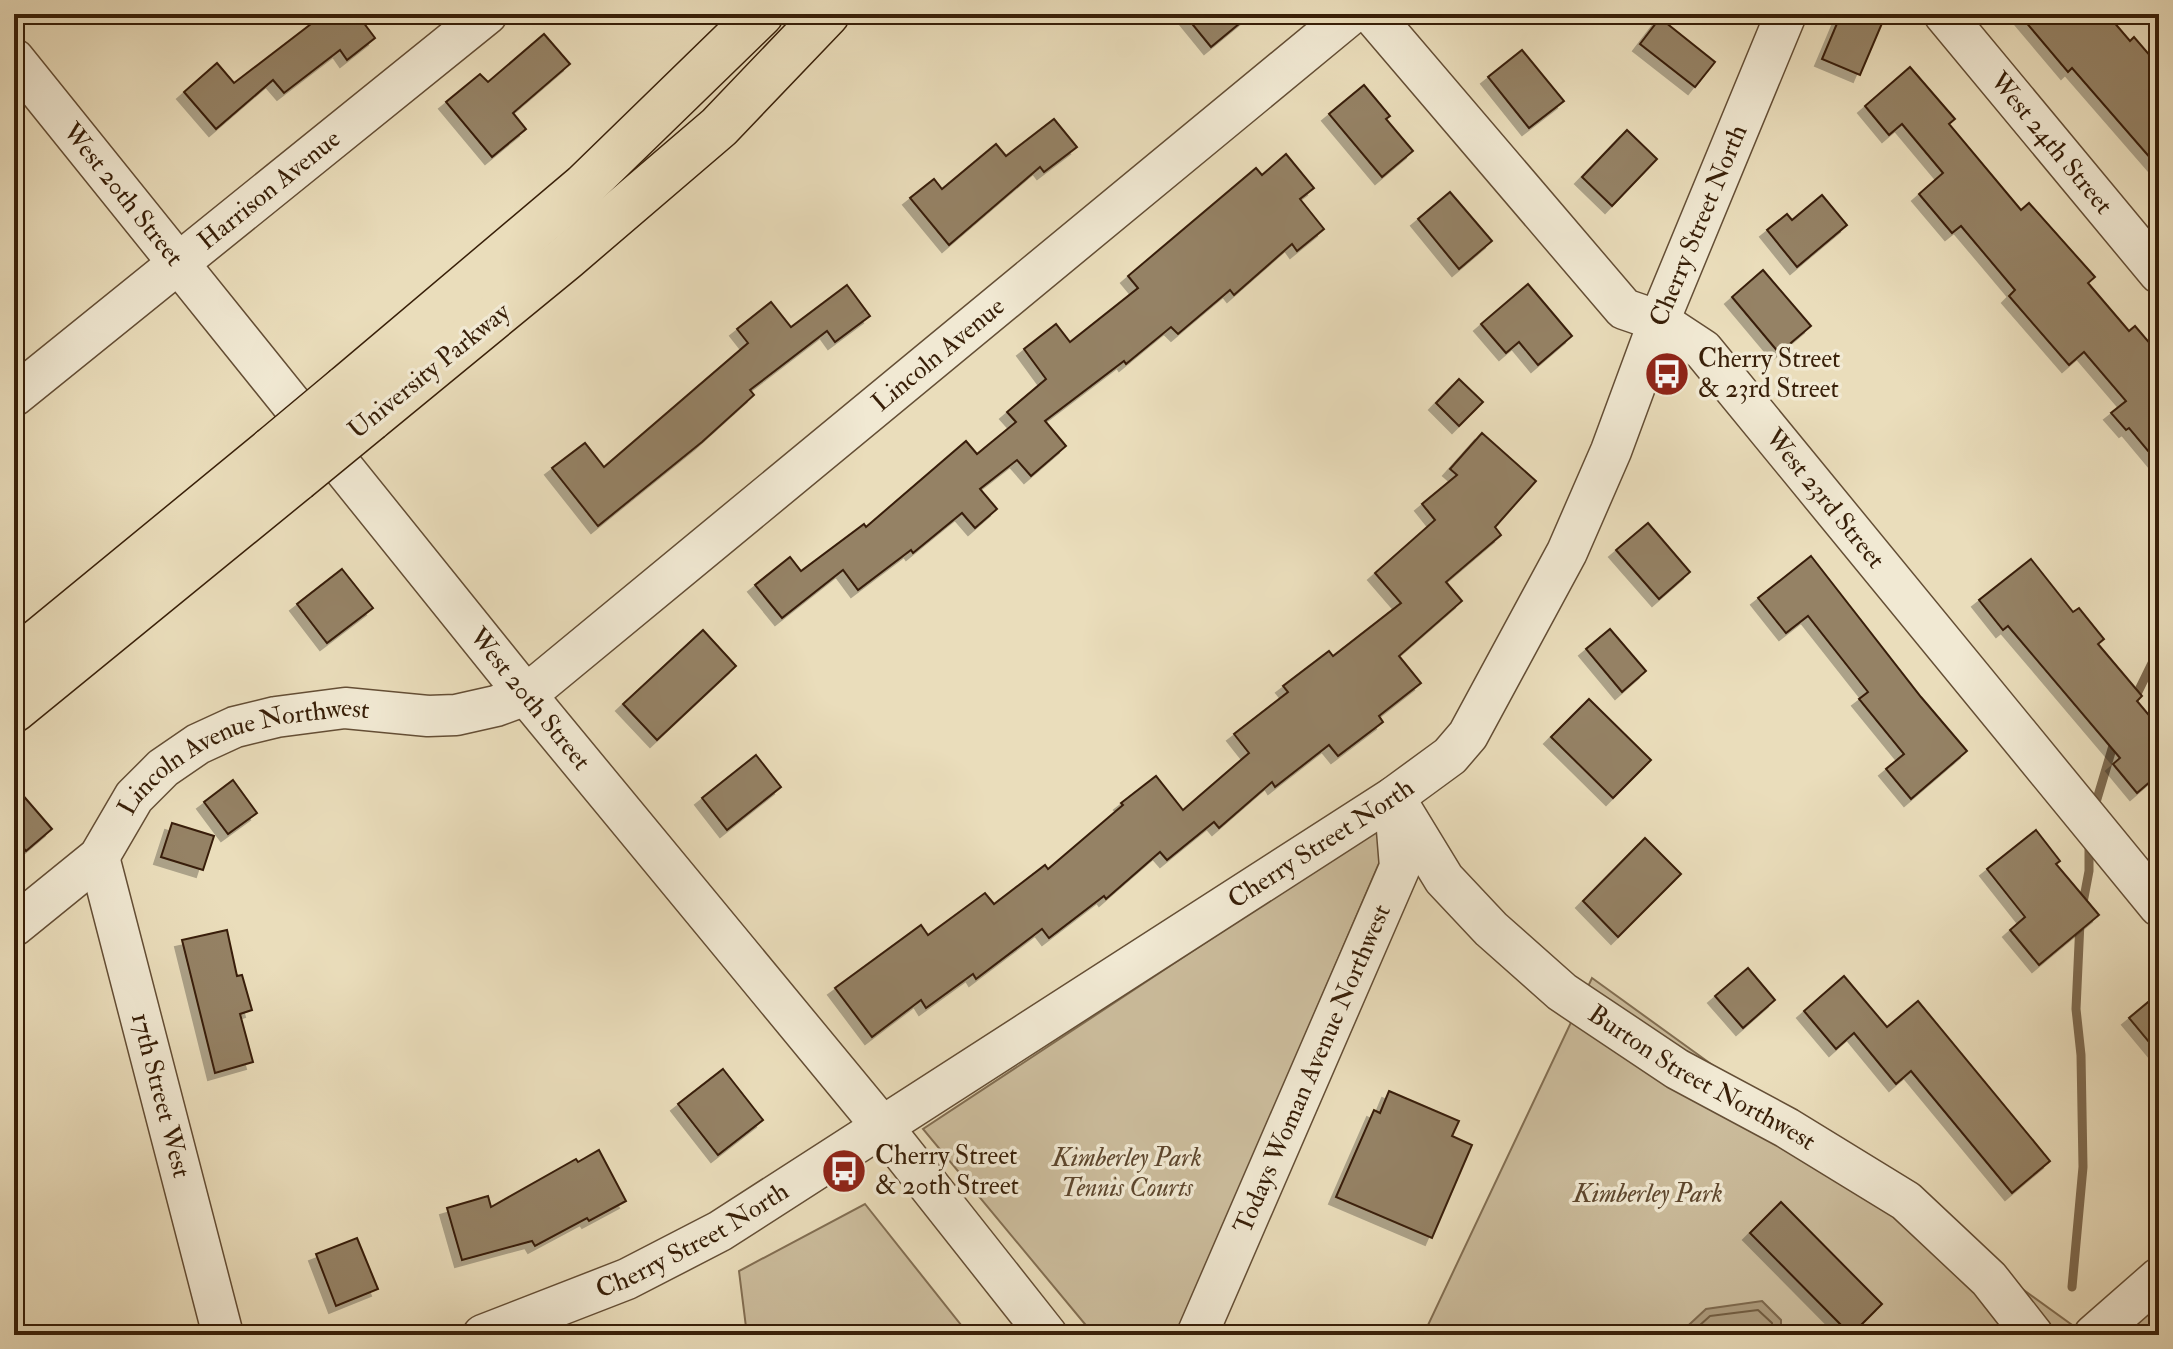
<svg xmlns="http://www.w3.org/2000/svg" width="2173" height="1349" viewBox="0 0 2173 1349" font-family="'IM FELL Double Pica',serif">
<defs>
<filter id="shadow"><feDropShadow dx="-7" dy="7" stdDeviation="0" flood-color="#0004"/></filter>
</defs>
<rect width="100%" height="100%" fill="#eaddbb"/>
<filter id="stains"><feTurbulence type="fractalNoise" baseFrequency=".0025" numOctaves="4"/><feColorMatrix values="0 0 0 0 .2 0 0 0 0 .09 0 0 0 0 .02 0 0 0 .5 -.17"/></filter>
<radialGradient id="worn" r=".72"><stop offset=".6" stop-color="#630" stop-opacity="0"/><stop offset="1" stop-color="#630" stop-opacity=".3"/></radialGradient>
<g fill="#ccbd9d" stroke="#826e52" stroke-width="2">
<polygon points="1382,826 1380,861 1177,1335 1094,1335 923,1129"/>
<polygon points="1592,978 2086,1335 1436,1335 1428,1325"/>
<polygon points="865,1204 969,1335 747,1335 739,1271"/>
<polygon points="2159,1281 2159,1335 2095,1335"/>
</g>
<polygon fill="#ad9c7e" stroke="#7e6a4f" stroke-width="2" points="1762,1301 1781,1320 1781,1335 1678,1335 1706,1309"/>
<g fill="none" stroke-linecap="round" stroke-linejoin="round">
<polyline stroke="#725e43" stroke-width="2" points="1689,1335 1710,1316 1758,1310 1772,1323 1773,1335"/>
<g stroke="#7e6a4f" stroke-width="9">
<polyline points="2134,700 2159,649"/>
<polyline points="2094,809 2115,739"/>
<polyline points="2082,908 2089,871 2089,843"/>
<polyline points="2072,1287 2083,1167 2081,1055 2076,1009 2080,922"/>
</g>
</g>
<g fill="#958265" stroke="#381f08" stroke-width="2" filter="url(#shadow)">
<polygon points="324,14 357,14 375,38 347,60 340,50 284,93 273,80 216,129 184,92 217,63 234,83"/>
<polygon points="1184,14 1251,14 1211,47"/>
<polygon points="1841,14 1886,14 1860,75 1822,59"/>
<polygon points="2019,14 2107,14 2130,41 2134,37 2159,66 2159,168 2072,68 2068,72"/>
<polygon points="1660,18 1715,62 1695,87 1640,44"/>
<polygon points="544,34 570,64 513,113 526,129 492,157 446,102 480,74 488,82"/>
<polygon points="1522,50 1564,101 1529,128 1488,77"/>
<polygon points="1910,67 1955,119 1949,124 2021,210 2029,203 2095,277 2088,283 2129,331 2135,326 2159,354 2159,464 2129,428 2126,430 2111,413 2126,401 2084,352 2069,365 2009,296 2015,290 1961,226 1952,233 1919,194 1943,173 1902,124 1889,135 1865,106"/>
<polygon points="1364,85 1390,116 1386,119 1413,151 1382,177 1329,114"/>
<polygon points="1054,119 1077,147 1044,172 1040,167 949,245 910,198 934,179 942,189 996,144 1006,156"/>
<polygon points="1627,130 1657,159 1612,206 1582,177"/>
<polygon points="1286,154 1314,188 1300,199 1324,229 1297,251 1292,244 1234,295 1230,290 1178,334 1171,327 1126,364 1124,361 1045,421 1066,446 1031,476 1017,460 980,489 997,509 975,528 962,513 913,553 911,550 858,590 843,570 782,618 755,585 790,557 801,571 864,524 866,527 966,441 977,454 1016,422 1007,412 1046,379 1024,349 1056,324 1070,342 1138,288 1128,276 1256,168 1262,175"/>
<polygon points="1450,192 1492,241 1459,269 1418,219"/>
<polygon points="1822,195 1847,225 1797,267 1767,230 1787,214 1792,220"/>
<polygon points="1763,270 1811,326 1779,353 1732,297"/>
<polygon points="1528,284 1572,336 1538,365 1519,342 1506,353 1481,324"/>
<polygon points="847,285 870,316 835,342 827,331 750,390 754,395 702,442 598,526 552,468 585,443 604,467 748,343 737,329 771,302 791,327"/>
<polygon points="1459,379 1483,402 1459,426 1436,403"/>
<polygon points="1482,433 1536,481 1495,527 1501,535 1446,582 1462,601 1399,656 1421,683 1379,716 1383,722 1338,756 1329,745 1275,787 1272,782 1219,828 1214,822 1167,860 1160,852 1106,899 1104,896 1049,938 1042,929 976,979 973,974 926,1008 921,1000 872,1037 835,988 921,925 928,935 985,893 994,904 1045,865 1048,869 1123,805 1121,803 1156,776 1183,810 1249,753 1234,734 1288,692 1283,686 1329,651 1333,656 1401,603 1375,573 1435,520 1422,504 1457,475 1450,469"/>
<polygon points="1648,523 1690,572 1659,599 1616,550"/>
<polygon points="1811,556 1921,697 1967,751 1911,799 1886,769 1904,754 1859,699 1868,692 1808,616 1786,633 1758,598"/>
<polygon points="2031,559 2073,612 2079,608 2104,639 2098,644 2142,696 2137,701 2159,727 2159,774 2137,793 2113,764 2120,758 2008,626 2003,630 1979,600"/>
<polygon points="342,569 373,608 327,643 297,604"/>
<polygon points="1610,629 1646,671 1622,692 1586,649"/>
<polygon points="703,630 736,666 657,740 623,704"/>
<polygon points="1589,699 1651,760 1613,798 1551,737"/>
<polygon points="756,755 781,787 727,830 702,798"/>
<polygon points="233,780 257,813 228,834 204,802"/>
<polygon points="14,785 52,829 26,851 14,837"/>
<polygon points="172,823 214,836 203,870 161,857"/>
<polygon points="2036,830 2060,861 2056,864 2099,915 2039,965 2010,930 2025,917 1987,869"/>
<polygon points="1645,838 1681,874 1618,937 1583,901"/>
<polygon points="227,930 237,976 242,975 252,1010 240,1014 253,1062 215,1073 182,940"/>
<polygon points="1748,968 1775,1000 1743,1028 1715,996"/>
<polygon points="1844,976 1887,1027 1918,1001 2050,1161 2012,1193 1911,1071 1896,1084 1854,1033 1836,1049 1804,1011"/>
<polygon points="2159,993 2159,1054 2129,1018"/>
<polygon points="723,1069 763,1120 718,1155 678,1104"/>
<polygon points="1389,1091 1459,1121 1452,1136 1472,1145 1432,1238 1336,1197 1374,1110 1380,1113"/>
<polygon points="599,1150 626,1201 589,1221 587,1218 535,1246 532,1241 462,1260 447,1208 488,1196 491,1207 576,1159 578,1162"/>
<polygon points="1781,1202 1882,1304 1851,1335 1750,1233"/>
<polygon points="357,1238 378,1289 336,1306 316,1254"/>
</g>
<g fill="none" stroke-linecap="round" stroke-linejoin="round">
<g stroke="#644e35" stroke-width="43">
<g id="minor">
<path id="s1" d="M1372,14L1624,309L1659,321L1703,350L2159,906"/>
<path id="s2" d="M1944,14L2159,273"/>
<path id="s3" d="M14,59L526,695L881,1125L1047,1335"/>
<path id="s4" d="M14,396L487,14"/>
<path id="s5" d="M1394,797L1444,879L1491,929L1562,992L1677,1069L1787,1128L1906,1201L1989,1279L2033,1335"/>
<path id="s6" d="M99,857L223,1335"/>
<path id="s7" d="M14,926L99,857L134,797L163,768L198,744L235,727L276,717L345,708L428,716L456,715L496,706L526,695L1351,14"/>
<path id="s8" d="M483,1335L627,1279L720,1231L1394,797L1450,756L1468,735L1567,552L1611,451L1659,321L1786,14"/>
<path id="s9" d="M1197,1335L1400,867L1395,805"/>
<polyline points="2094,1335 2159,1278"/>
</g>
</g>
<g stroke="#381f08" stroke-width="47">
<g id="major">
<polyline points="345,388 584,186 761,14"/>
<polyline points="370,419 566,258 719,127 827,14"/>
<polyline points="14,661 272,449"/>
<polyline points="14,710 297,479"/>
</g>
</g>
<use href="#minor" stroke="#f1e9d3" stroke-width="40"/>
<use href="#major" stroke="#eaddbb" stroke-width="44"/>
<g stroke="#381f08" stroke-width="47" stroke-linecap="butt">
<g id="major-bridge">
<polyline points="272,449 345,388"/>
<polyline points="297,479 370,419"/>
</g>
</g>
<use href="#major-bridge" stroke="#eaddbb" stroke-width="44"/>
</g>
<defs>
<g id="bus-disc" transform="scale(2.3)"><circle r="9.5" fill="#8f2418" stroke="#f1e9d3"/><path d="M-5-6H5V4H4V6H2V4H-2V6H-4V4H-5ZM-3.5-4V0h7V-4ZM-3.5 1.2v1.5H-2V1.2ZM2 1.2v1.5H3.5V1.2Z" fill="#fff"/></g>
</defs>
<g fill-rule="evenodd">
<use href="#bus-disc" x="1667" y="374"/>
<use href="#bus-disc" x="844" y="1171"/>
</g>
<g text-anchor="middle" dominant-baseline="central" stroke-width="7" stroke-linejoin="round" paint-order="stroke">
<g font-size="26" fill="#381f08" stroke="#f1e9d3">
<text stroke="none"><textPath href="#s2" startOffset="168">West 24th Street</textPath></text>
<text stroke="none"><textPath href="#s4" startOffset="328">Harrison Avenue</textPath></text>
<text stroke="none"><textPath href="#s3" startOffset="174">West 20th Street</textPath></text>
<text stroke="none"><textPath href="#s8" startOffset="1718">Cherry Street North</textPath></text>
<text stroke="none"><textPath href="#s7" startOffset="1134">Lincoln Avenue</textPath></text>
<text transform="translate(429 371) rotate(-39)">University Parkway</text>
<text stroke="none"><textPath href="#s1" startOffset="670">West 23rd Street</textPath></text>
<text stroke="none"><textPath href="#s3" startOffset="822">West 20th Street</textPath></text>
<text stroke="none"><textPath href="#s7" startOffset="300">Lincoln Avenue Northwest</textPath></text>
<text stroke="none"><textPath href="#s8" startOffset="974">Cherry Street North</textPath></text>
<text stroke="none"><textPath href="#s9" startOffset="290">Todays Woman Avenue Northwest</textPath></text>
<text stroke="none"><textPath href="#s5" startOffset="424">Burton Street Northwest</textPath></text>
<text stroke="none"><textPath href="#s6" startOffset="246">17th Street West</textPath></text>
<text stroke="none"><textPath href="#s8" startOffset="230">Cherry Street North</textPath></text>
</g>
<g font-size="26" fill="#381f08" stroke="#f1e9d3" text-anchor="start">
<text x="1698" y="359">Cherry Street<tspan x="1698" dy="30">&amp; 23rd Street</tspan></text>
<text x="875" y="1156">Cherry Street<tspan x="875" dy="30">&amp; 20th Street</tspan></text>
</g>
<g font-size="26" font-style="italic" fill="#5d462d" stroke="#f1e9d3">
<text x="1127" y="1158">Kimberley Park<tspan x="1127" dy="30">Tennis Courts</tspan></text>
<text x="1648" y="1194">Kimberley Park</text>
</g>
</g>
<rect width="2173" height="1349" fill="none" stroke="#eaddbb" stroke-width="48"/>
<rect x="16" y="16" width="2141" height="1317" fill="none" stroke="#381f08" stroke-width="4"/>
<rect x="24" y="24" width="2125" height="1301" fill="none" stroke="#381f08" stroke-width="2"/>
<rect width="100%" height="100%" filter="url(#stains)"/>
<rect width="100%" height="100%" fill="url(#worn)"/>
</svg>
